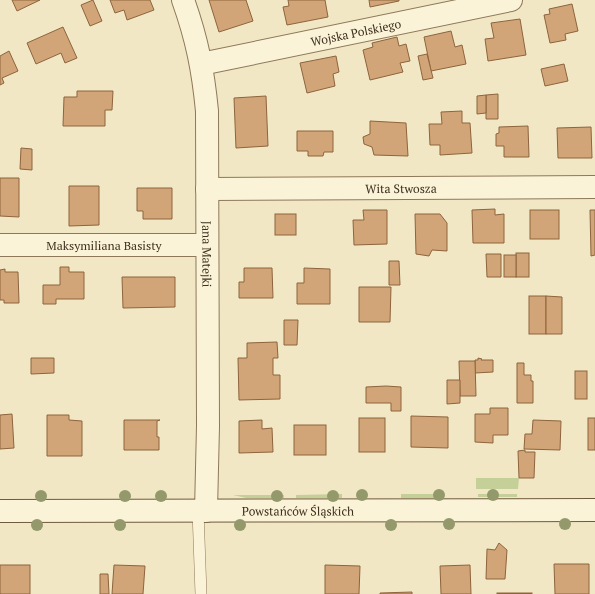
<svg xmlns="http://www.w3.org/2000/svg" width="595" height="594" viewBox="0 0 595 594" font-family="'PT Serif',serif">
<rect width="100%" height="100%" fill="#f1e7c4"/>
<g fill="#c4d097">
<polygon points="476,478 519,478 518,489 476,489"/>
<polygon points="342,494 342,498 296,498 296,495"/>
<rect x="401" y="494" width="43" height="4"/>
<rect x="478" y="494" width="39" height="3"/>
<polygon points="233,495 284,495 284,498 246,498"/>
</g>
<g fill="#d1a577" stroke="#8d643d">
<polygon points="12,0 40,0 17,11"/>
<polygon points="93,0 102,21 90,26 81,5"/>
<polygon points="110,0 150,0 154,10 127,20 124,10 115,13"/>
<polygon points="209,0 246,0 253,21 219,32"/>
<polygon points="288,0 325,0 328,17 287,25 283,7 289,6"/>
<polygon points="369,0 399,0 399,1 370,7"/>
<polygon points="572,4 578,31 565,34 566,40 550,43 544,15 550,14 549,9"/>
<polygon points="520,19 526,55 488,61 485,39 494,38 491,23"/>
<polygon points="63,27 77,58 65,63 61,53 36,64 27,43"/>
<polygon points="451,31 455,47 462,45 466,64 431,71 424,37"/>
<polygon points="397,37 399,46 406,44 410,61 400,63 403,72 370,80 363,50 373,47 372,43"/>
<polygon points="9,51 18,71 2,78 4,83 0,85 0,56"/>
<polygon points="427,54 433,78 423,80 418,56"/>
<polygon points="336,56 339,72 333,74 335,86 307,93 300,63"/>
<polygon points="564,64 568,81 545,86 541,69"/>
<polygon points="77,91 113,91 112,110 105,110 105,126 63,126 64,97 77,97"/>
<polygon points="498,94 498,119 486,119 486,95"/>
<polygon points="486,95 486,113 477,114 477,96"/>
<polygon points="266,96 268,146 236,148 234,98"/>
<polygon points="462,111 462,123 470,123 472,153 440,155 440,145 430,145 429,124 442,124 441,112"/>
<polygon points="370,121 406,123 408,156 374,155 372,147 364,144 363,137 370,134"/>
<polygon points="528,126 529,157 504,157 504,146 496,146 496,134 499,133 499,127"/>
<polygon points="591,127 592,158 558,158 557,128"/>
<polygon points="297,131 333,131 333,152 324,152 323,156 308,156 308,151 297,151"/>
<polygon points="21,148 32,149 32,170 20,169"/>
<polygon points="0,178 19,178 19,217 0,216"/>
<polygon points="69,186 99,186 99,225 69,226"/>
<polygon points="137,188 172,188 172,219 143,219 143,211 137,211"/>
<polygon points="495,209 495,215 504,214 504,243 473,243 472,210"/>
<polygon points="363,210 387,210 387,244 354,245 353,220 364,220"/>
<rect x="530" y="210" width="29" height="29"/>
<polygon points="590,210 595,210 595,255 591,256"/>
<rect x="275" y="214" width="21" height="21"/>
<polygon points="415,214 440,214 447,223 447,251 432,250 429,256 416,254"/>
<rect x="516" y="253" width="13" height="24"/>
<polygon points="486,254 501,254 501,277 487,277"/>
<rect x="504" y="255" width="12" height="22"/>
<polygon points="389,261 399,261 400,285 389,285"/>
<polygon points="60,267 69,267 69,272 84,272 84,299 56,299 56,304 43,304 43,285 60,285"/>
<polygon points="244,268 272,268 273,298 239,298 239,282 244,282"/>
<polygon points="304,268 330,269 330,304 297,304 297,283 304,283"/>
<polygon points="5,269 5,272 18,272 19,303 4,303 4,300 0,300 0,270"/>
<polygon points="122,277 175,277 175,307 123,308"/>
<polygon points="359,287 391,287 390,322 359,322"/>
<rect x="529" y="296" width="17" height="38"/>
<polygon points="546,296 562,297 562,334 546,334"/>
<polygon points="284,320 298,320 297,345 284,345"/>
<polygon points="277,342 278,358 273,358 273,375 280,375 280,399 239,400 238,358 247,358 247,343"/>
<polygon points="31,358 54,358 54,373 31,374"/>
<polygon points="478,358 482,359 481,360 493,360 493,372 475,373 475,360 478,360"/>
<polygon points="459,361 475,361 476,396 460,396"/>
<polygon points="517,363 524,363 524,375 531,375 531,381 533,381 533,403 517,403"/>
<rect x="575" y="371" width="12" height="28"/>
<polygon points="447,380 460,380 460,403 447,404"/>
<polygon points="386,386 401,387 401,411 391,411 391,403 366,403 366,387"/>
<polygon points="490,408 508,408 508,435 493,435 493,443 475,442 475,414 490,414"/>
<polygon points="12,414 14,448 0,449 0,415"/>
<polygon points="47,415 69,415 69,420 82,421 82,456 47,456"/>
<polygon points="411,416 448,417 448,448 411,447"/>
<rect x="359" y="418" width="26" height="34"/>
<rect x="588" y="418" width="7" height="32"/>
<polygon points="124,420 160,420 157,421 157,437 159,437 159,450 124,450"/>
<polygon points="262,420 262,429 272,428 273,452 239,453 239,421"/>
<polygon points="533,420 561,421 560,450 524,449 525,434 532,434"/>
<rect x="294" y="425" width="32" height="30"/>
<polygon points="525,450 525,452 535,452 534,478 519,478 518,451"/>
<polygon points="499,543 507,550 505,579 486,579 487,549 495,550"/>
<polygon points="554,564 589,564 589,594 555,594"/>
<rect x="0" y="565" width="30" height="29"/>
<polygon points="114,565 145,566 143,594 112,594"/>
<polygon points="325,565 360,566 359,594 325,594"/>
<polygon points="470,565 471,594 441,594 440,566"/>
<polygon points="100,574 108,574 109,594 100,594"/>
<polygon points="412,592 412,594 380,594 380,593"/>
<rect x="497" y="593" width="35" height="1"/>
</g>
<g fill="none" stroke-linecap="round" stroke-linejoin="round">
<g stroke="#8d7959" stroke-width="12">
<polyline id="lane" points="198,511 201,594"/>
</g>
<g stroke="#8d7959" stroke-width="24">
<g id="street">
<path id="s1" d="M183,0C197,39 203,70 207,111L208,426L206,511"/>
<path id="s2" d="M201,64L511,0"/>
<path id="s3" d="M207,189L595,187"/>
<path id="s4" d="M0,245H207"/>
</g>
</g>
<g stroke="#6e5a3c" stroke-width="24">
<g id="secondary">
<path id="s5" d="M0,511L595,510"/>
</g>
</g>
<use href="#lane" stroke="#fbf3d8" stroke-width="11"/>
<use href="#street" stroke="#fbf3d8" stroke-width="22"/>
<use href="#secondary" stroke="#fbf3d8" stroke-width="22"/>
</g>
<g fill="#94996b">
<circle cx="362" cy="495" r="6"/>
<circle cx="439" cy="495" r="6"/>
<circle cx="493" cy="495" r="6"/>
<circle cx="41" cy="496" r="6"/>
<circle cx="125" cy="496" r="6"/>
<circle cx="161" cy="496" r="6"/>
<circle cx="277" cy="496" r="6"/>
<circle cx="333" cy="496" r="6"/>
<circle cx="449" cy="524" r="6"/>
<circle cx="565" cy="524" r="6"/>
<circle cx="37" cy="525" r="6"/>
<circle cx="120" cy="525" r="6"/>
<circle cx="240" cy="525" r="6"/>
<circle cx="391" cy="525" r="6"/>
</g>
<g text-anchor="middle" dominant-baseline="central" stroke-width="4" stroke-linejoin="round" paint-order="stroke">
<g font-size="12" fill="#3c2f1e" stroke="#f8f0d4">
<text stroke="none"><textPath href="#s2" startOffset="158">Wojska Polskiego</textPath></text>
<text stroke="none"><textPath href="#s3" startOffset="194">Wita Stwosza</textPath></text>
<text stroke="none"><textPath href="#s4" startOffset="104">Maksymiliana Basisty</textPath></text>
<text stroke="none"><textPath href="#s1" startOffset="257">Jana Matejki</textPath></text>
<text stroke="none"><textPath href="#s5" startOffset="298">Powstańców Śląskich</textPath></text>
</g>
</g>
</svg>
